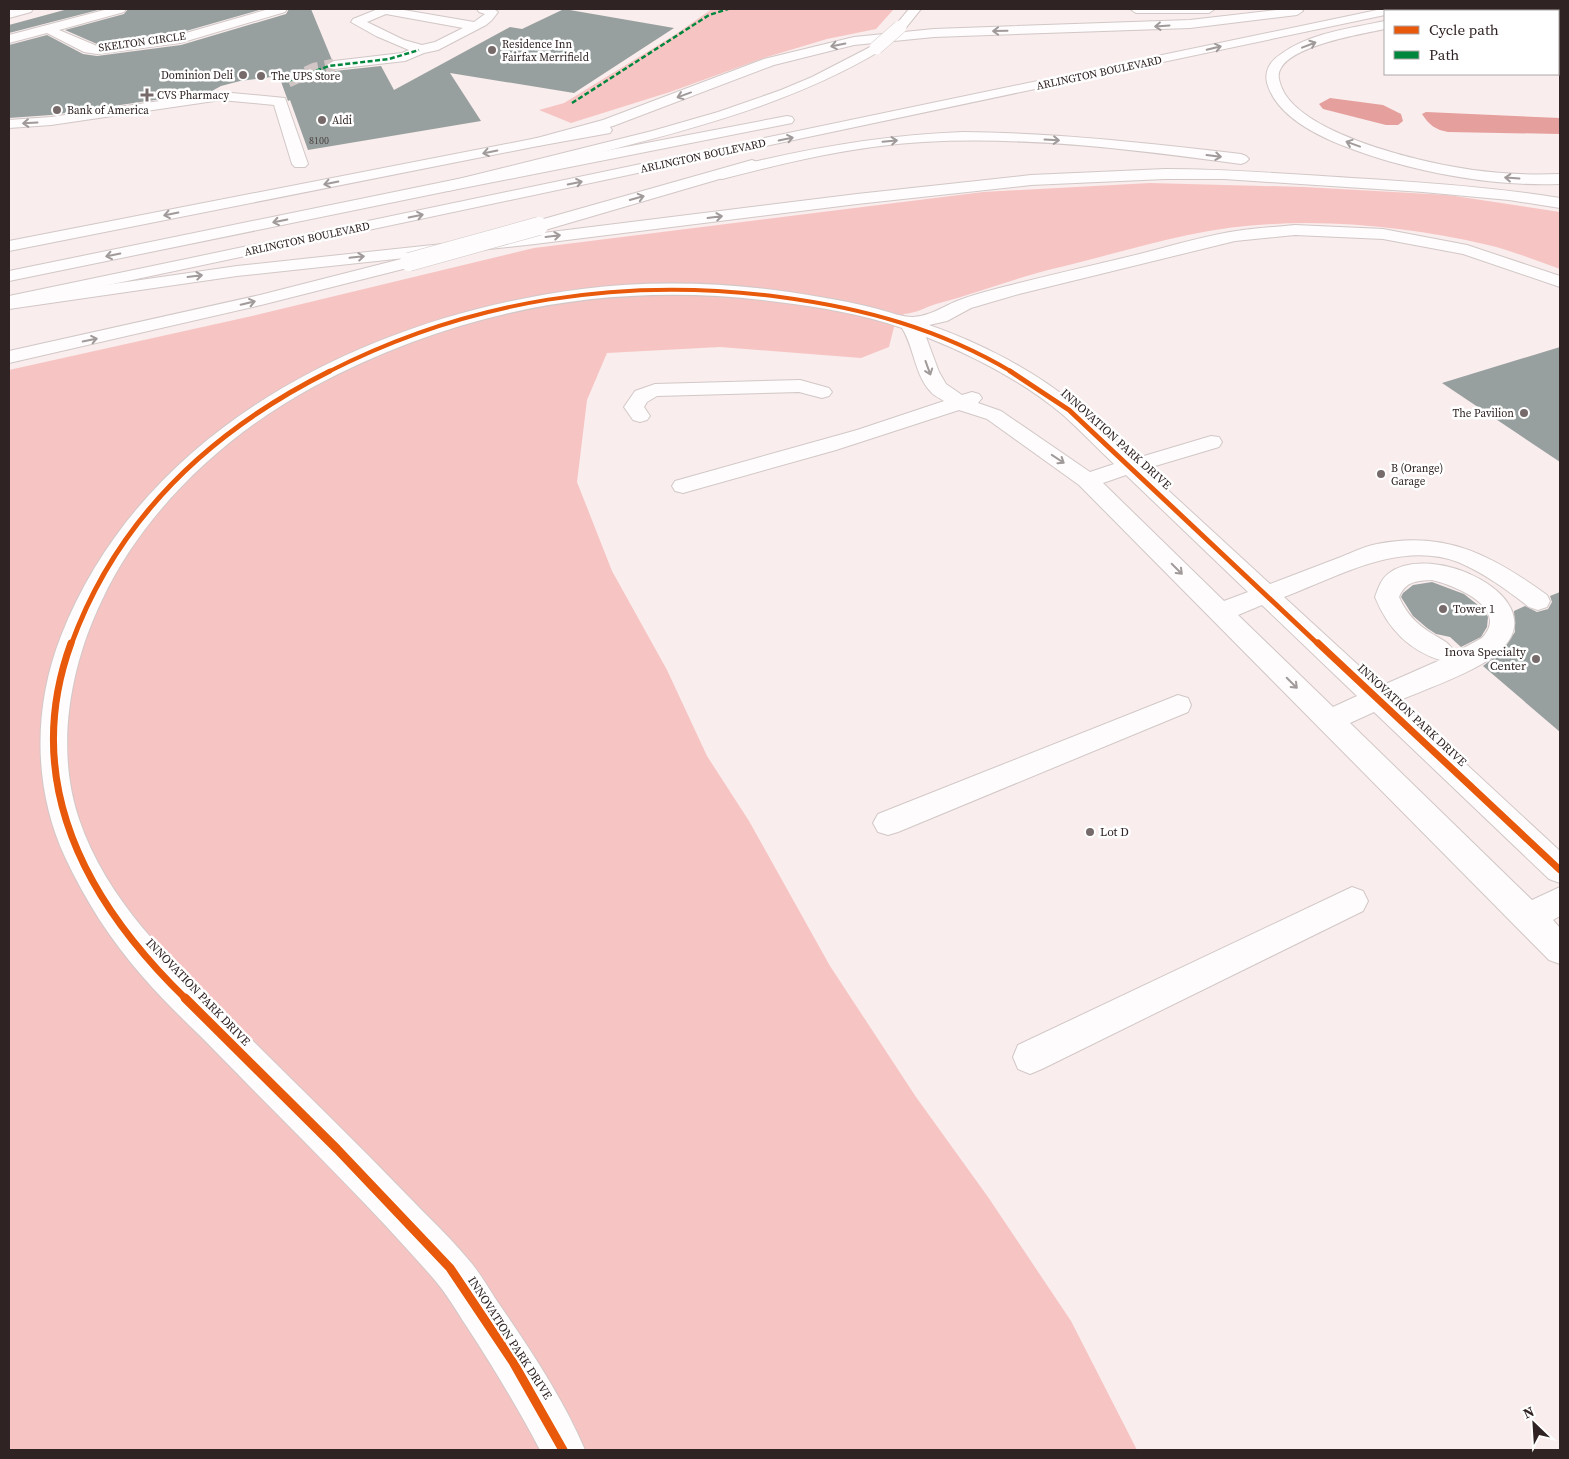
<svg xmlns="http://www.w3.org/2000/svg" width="1569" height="1459" viewBox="0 0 1569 1459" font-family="'Source Serif 4',serif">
<rect width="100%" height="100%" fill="#f9eded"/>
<g fill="#f6c5c3">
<polygon points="712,9 894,9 876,29 827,39 767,57 670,92 571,123 539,110 564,103 673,36"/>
<path d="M1150,183L1304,187L1448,195L1560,212V269C1537,261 1513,251 1488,245C1391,223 1287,214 1188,235C1141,245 1095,259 1048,270C1010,280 974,294 936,304C924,308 916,313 904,314L895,323L889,347L861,358L720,347L607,353L587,400L577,482L612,571L667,670L707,756L749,821L830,966L916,1097L988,1197L1071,1321L1137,1450H9V370L252,316L534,248L983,192Z"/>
</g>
<g fill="#e59f9c">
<polygon points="1330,98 1383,105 1401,114 1403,121 1398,125 1386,125 1323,109 1319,104"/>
<path d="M1426,112L1560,118V134L1448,132C1436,130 1429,125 1422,114Z"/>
</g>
<g fill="#98a09f">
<polygon points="68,9 102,9 9,33 9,25"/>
<polygon points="128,9 263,9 179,33 97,44 65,30 124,14"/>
<polygon points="289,9 311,9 332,60 325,65 327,69 334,71 381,66 394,90 510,27 522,29 564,9 674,28 574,93 450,73 481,121 308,150 290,100 288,101 279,76 240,81 221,86 210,92 51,115 9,118 9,45 47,35 83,54 97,56 181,45 286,14"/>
<polygon points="1560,347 1560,462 1442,383"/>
<polygon points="1432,582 1464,594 1483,609 1488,617 1487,627 1481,637 1461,647 1450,637 1436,634 1427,628 1413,616 1401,597 1403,593 1413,585"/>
<polygon points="1560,592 1560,732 1483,666 1501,652 1515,632 1514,611 1525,606 1537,612 1548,609 1552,602 1550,596"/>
</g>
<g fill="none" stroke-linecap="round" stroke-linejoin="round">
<polyline stroke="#d1c5c5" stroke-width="13" stroke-dasharray="13 7" stroke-linecap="butt" points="288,81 315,69 334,65"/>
<g stroke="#d2c7c7" stroke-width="2">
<g id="minor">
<polygon points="108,9 126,9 124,12 59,30 97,46 179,35 269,9 287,9 285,12 180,43 97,54 84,52 47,33 9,43 9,35"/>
<path d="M378,9H398L474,22L485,14L479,12L477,9H494L498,12L492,20L486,25L438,50L424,53L405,61L334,69L329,68L327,65L334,61L402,53L409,50L376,36L351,22L353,19ZM386,14L463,28L435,42L422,45L404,40L367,22Z"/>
<polygon points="221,92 285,98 308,164 305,167 295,167 292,164 274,105 221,100 51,125 9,128 9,120 51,117"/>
<path d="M1295,225L1383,229L1467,245L1560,276V287L1463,254L1383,239L1295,235L1235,241L1019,294L971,308L947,321L929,325C981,343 1035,371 1077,406C1097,423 1115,441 1134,459L1211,436L1219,437L1222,442L1219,447L1145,469L1270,584C1294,575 1317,566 1341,557C1353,552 1365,546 1377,544C1446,530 1493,556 1547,595L1550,601L1547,607L1538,610L1529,607C1507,590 1484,573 1458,562C1400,540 1337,577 1284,597L1381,686L1447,657L1440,660C1408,650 1387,627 1375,597C1378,589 1381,579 1388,574C1429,539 1557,598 1500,651C1479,671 1426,689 1398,701L1560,851V883L1549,879L1374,712L1350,723L1532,900L1560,887V916L1553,920L1560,928V964L1549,960L1079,485L987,419L959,410L836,450L683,493L675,491L672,486L675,481L857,430L944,401C940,398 934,396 931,392C915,376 914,347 902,328C862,314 820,307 778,302C613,280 459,309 313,387C226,434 144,510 102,600C70,666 55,748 79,819C110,911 187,975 253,1041C304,1092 356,1142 406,1194C426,1215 448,1235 467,1258C478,1270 486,1284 495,1298C528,1346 562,1396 585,1450H540C518,1408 493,1367 467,1327C456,1310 446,1293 433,1278C365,1200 290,1128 218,1054C193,1028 166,1004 143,977C111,941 85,900 65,857C33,788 33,707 61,636C143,426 370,316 582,289C660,279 742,283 820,297C839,300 859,304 878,309C889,312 902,317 913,317C930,316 942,307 957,301C972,295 988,291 1003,287C1042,277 1081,268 1119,259C1158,250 1197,237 1236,231C1255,228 1275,227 1295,225ZM926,337C974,356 1022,381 1062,414C1080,430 1097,448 1114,464L1090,472L1001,411L978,403L982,398L979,394L972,392L962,395L946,384L939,372ZM1126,475L1248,592L1224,601L1103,483ZM1432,580C1454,585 1511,608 1482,638L1449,656L1453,650C1448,641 1440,639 1431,633C1416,624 1406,613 1399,597C1406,581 1416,581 1432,580ZM1262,605L1357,696L1333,707L1238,615Z"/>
<polygon points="800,380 829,388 832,392 829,396 822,398 799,392 657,396 647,402 644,407 650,416 647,420 640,422 633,420 624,407 635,391 655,384"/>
<polygon points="1178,695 1188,698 1191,705 1188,712 898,832 888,835 878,832 873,823 878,814"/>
<polygon points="1352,887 1363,891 1368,901 1363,911 1042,1069 1030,1074 1018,1069 1013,1057 1018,1045"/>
</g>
</g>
<g stroke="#d2c7c7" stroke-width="2">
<g id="major">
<polygon points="15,9 33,9 31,12 9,18 9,10"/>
<polygon points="1286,9 1301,9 1303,11 1297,15 1190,28 934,37 854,45 774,65 613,126 538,146 9,251 9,241 537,138 603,120 764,59 854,37 934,29 1190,20"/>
<polygon points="1382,9 1403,9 1401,11 1385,11 1385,15 9,306 9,296"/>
<polygon points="787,116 792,117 794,120 792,123 448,191 9,281 9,271 448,181"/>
<polygon points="752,160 757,162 760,165 757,168 545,230 533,230 531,226 533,222"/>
<polygon points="409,257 415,258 418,262 415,266 261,305 9,363 9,351 260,295"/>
</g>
</g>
<g stroke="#d2c7c7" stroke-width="2">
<g id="highway">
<polygon points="909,9 921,9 904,30 896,30 894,27"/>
<polygon points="1130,9 1215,9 1209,13 1136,13"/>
<polygon points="1443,9 1465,9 1463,11 1441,11"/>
<polygon points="1502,9 1518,9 1520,11 1504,11"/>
<polygon points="1540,9 1557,9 1559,11 1558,13 1542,11"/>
<path d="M1385,21V29C1361,34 1294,45 1281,68C1277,74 1279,80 1281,86C1295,125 1380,150 1417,159C1464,171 1512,176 1560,174V184C1503,186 1444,177 1388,161C1349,149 1282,128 1268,86C1263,72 1270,61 1281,54C1310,33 1351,28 1385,21Z"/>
<path d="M876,44L880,45L882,48L880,51C797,100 707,125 614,149C559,163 503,177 448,191L442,189L440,186L442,183L652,131L718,112L781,90L812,77Z"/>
<polygon points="1558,53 1560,54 1560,62 1558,61"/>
<polygon points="605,126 610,127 612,130 610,133 538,146 533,145 531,142 533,139 538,138"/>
<path d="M963,132C1056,133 1148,143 1241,154L1246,156L1249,159L1246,162L1241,164C1136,150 1030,136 923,142C855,146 788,162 722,179L717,177L714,174L717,171C798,150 879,135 963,132Z"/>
<path d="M1165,169C1227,169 1289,174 1352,178C1421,182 1491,187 1560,198V208L1509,200L1423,192L1224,179H1165L1031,185L857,204L535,244L237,276L9,309V299L237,266L535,234L857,194L1031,175Z"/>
</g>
</g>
<use href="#minor" fill="#fefcfc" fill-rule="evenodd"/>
<use href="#major" fill="#fefcfc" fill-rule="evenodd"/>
<use href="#highway" fill="#fefcfc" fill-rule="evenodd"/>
<g stroke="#d2c7c7" stroke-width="19" stroke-linecap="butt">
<polyline id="major-bridge" points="409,262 539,226"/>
</g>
<g stroke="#d2c7c7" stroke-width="14" stroke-linecap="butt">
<polyline id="highway-bridge" points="876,48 900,27"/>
</g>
<use href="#major-bridge" stroke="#fefcfc" stroke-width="18"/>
<use href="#highway-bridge" stroke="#fefcfc" stroke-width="13"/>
<g stroke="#00873e" stroke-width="2.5" stroke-dasharray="5 2.5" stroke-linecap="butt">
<polyline points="288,81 329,66 389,59 419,50"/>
<polyline points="572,103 709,15 728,9"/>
</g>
<g stroke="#fff" stroke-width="5.5">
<path id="cycleway-far3" d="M328,372C469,300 623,276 780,297C863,308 940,329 1012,372"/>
</g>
<g stroke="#fff" stroke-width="8">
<g id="cycleway-far2">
<polyline points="1010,371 1069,410 1319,645"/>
<path d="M71,645C117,518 212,430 330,371"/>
</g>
</g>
<g stroke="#fff" stroke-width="10">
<g id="cycleway-far1">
<path d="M71,643C20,783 87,903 186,999"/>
<polyline points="1318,643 1560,870"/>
</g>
</g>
<g stroke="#fff" stroke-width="12">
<polyline id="cycleway" points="185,998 337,1149 450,1268 513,1362 563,1450"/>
</g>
<use href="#cycleway-far3" stroke="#e8590c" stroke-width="4"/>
<use href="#cycleway-far2" stroke="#e8590c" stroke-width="5"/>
<use href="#cycleway-far1" stroke="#e8590c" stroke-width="7"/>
<use href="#cycleway" stroke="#e8590c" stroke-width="9"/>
</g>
<defs><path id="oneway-shaft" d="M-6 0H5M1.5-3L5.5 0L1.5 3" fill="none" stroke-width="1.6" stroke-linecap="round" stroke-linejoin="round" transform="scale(1.25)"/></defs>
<g stroke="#a19a9a">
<use href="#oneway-shaft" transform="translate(1162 26) rotate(176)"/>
<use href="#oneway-shaft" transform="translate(1000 31) rotate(179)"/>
<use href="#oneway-shaft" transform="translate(838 45) rotate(169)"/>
<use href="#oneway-shaft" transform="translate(1309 45) rotate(-21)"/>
<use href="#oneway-shaft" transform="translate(1214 48) rotate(-13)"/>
<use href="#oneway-shaft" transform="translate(684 95) rotate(160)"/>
<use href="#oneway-shaft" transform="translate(30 123) rotate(177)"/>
<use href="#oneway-shaft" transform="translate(786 139) rotate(-12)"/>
<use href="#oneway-shaft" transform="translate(1052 140) rotate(3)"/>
<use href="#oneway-shaft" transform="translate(890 141) rotate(-5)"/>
<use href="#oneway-shaft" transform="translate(1353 144) rotate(-160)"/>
<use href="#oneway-shaft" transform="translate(490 152) rotate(169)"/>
<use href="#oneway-shaft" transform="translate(1214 156) rotate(7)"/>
<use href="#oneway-shaft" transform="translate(1512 178) rotate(-176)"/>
<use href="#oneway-shaft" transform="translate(331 183) rotate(169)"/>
<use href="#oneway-shaft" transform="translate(575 183) rotate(-12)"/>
<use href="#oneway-shaft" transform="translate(637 198) rotate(-16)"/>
<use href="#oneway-shaft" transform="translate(171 214) rotate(169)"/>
<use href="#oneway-shaft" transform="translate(416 216) rotate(-12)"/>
<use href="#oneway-shaft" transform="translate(715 217) rotate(-7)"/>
<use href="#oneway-shaft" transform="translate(280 221) rotate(168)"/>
<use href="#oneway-shaft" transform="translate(553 236) rotate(-7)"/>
<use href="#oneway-shaft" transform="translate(113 255) rotate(168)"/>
<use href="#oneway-shaft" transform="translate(357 257) rotate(-6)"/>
<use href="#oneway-shaft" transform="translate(195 276) rotate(-7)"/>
<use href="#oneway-shaft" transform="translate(248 303) rotate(-13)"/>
<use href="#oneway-shaft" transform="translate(90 340) rotate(-12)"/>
<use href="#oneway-shaft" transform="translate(928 368) rotate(70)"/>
<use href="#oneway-shaft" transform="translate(1058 459) rotate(34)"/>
<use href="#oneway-shaft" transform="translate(1177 569) rotate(45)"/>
<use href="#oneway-shaft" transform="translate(1292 683) rotate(45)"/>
</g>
<g fill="#766a6a" stroke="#fff" stroke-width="2">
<circle cx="492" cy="50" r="5"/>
<circle cx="243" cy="75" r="5"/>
<circle cx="261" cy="76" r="5"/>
<path d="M144.5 87.5h5v5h5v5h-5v5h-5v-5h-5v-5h5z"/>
<circle cx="57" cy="110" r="5"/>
<circle cx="322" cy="120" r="5"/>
<circle cx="1524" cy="413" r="5"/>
<circle cx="1381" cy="474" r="5"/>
<circle cx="1443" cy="609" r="5"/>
<circle cx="1536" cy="659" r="5"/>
<circle cx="1090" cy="832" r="5"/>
</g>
<g text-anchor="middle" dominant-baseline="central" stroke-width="5" stroke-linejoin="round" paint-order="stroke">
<g font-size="10" fill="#4a4242">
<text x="319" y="140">8100</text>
</g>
<g font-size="11" fill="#302323" stroke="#fff">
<text transform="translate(142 42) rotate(-8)">SKELTON CIRCLE</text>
<text transform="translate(1099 73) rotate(-12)">ARLINGTON BOULEVARD</text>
<text transform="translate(703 156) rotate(-12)">ARLINGTON BOULEVARD</text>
<text transform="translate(307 239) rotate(-12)">ARLINGTON BOULEVARD</text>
</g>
<g font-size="11" fill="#302323" stroke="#fff" text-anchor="start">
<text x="502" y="44">Residence Inn<tspan x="502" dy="13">Fairfax Merrifield</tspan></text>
<text x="233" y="75" text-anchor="end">Dominion Deli</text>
<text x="271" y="76">The UPS Store</text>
<text x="157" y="95">CVS Pharmacy</text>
<text x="67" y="110">Bank of America</text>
<text x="332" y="120">Aldi</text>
<text x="1514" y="413" text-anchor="end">The Pavilion</text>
<text x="1391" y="468">B (Orange)<tspan x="1391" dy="13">Garage</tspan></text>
</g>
<g font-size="12" fill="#302323" stroke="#fff">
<text transform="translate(1116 439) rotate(42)">INNOVATION PARK DRIVE</text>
<text transform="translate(1412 715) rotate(43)">INNOVATION PARK DRIVE</text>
<text transform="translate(198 992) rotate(46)">INNOVATION PARK DRIVE</text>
<text transform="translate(510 1338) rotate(57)">INNOVATION PARK DRIVE</text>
</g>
<g font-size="12" fill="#302323" stroke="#fff" text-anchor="start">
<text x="1453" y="609">Tower 1</text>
<text x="1526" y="652" text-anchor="end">Inova Specialty<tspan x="1526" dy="14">Center</tspan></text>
<text x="1100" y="832">Lot D</text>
</g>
</g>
<rect width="1569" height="1459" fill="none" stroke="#302323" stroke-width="20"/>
<rect x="1384" y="10" width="175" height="65" fill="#ffffff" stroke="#aca7a7"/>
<rect x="1394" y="26" width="25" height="8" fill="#e8590c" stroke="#aca7a7"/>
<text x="1429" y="35" font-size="15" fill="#302323">Cycle path</text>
<rect x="1394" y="51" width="25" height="8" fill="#00873e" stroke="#aca7a7"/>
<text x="1429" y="60" font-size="15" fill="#302323">Path</text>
<g transform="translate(1534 1424) rotate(335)" stroke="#ffffff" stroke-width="4" paint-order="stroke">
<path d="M0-4L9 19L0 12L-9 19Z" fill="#302323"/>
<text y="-8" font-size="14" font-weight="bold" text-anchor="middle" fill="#302323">N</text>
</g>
</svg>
